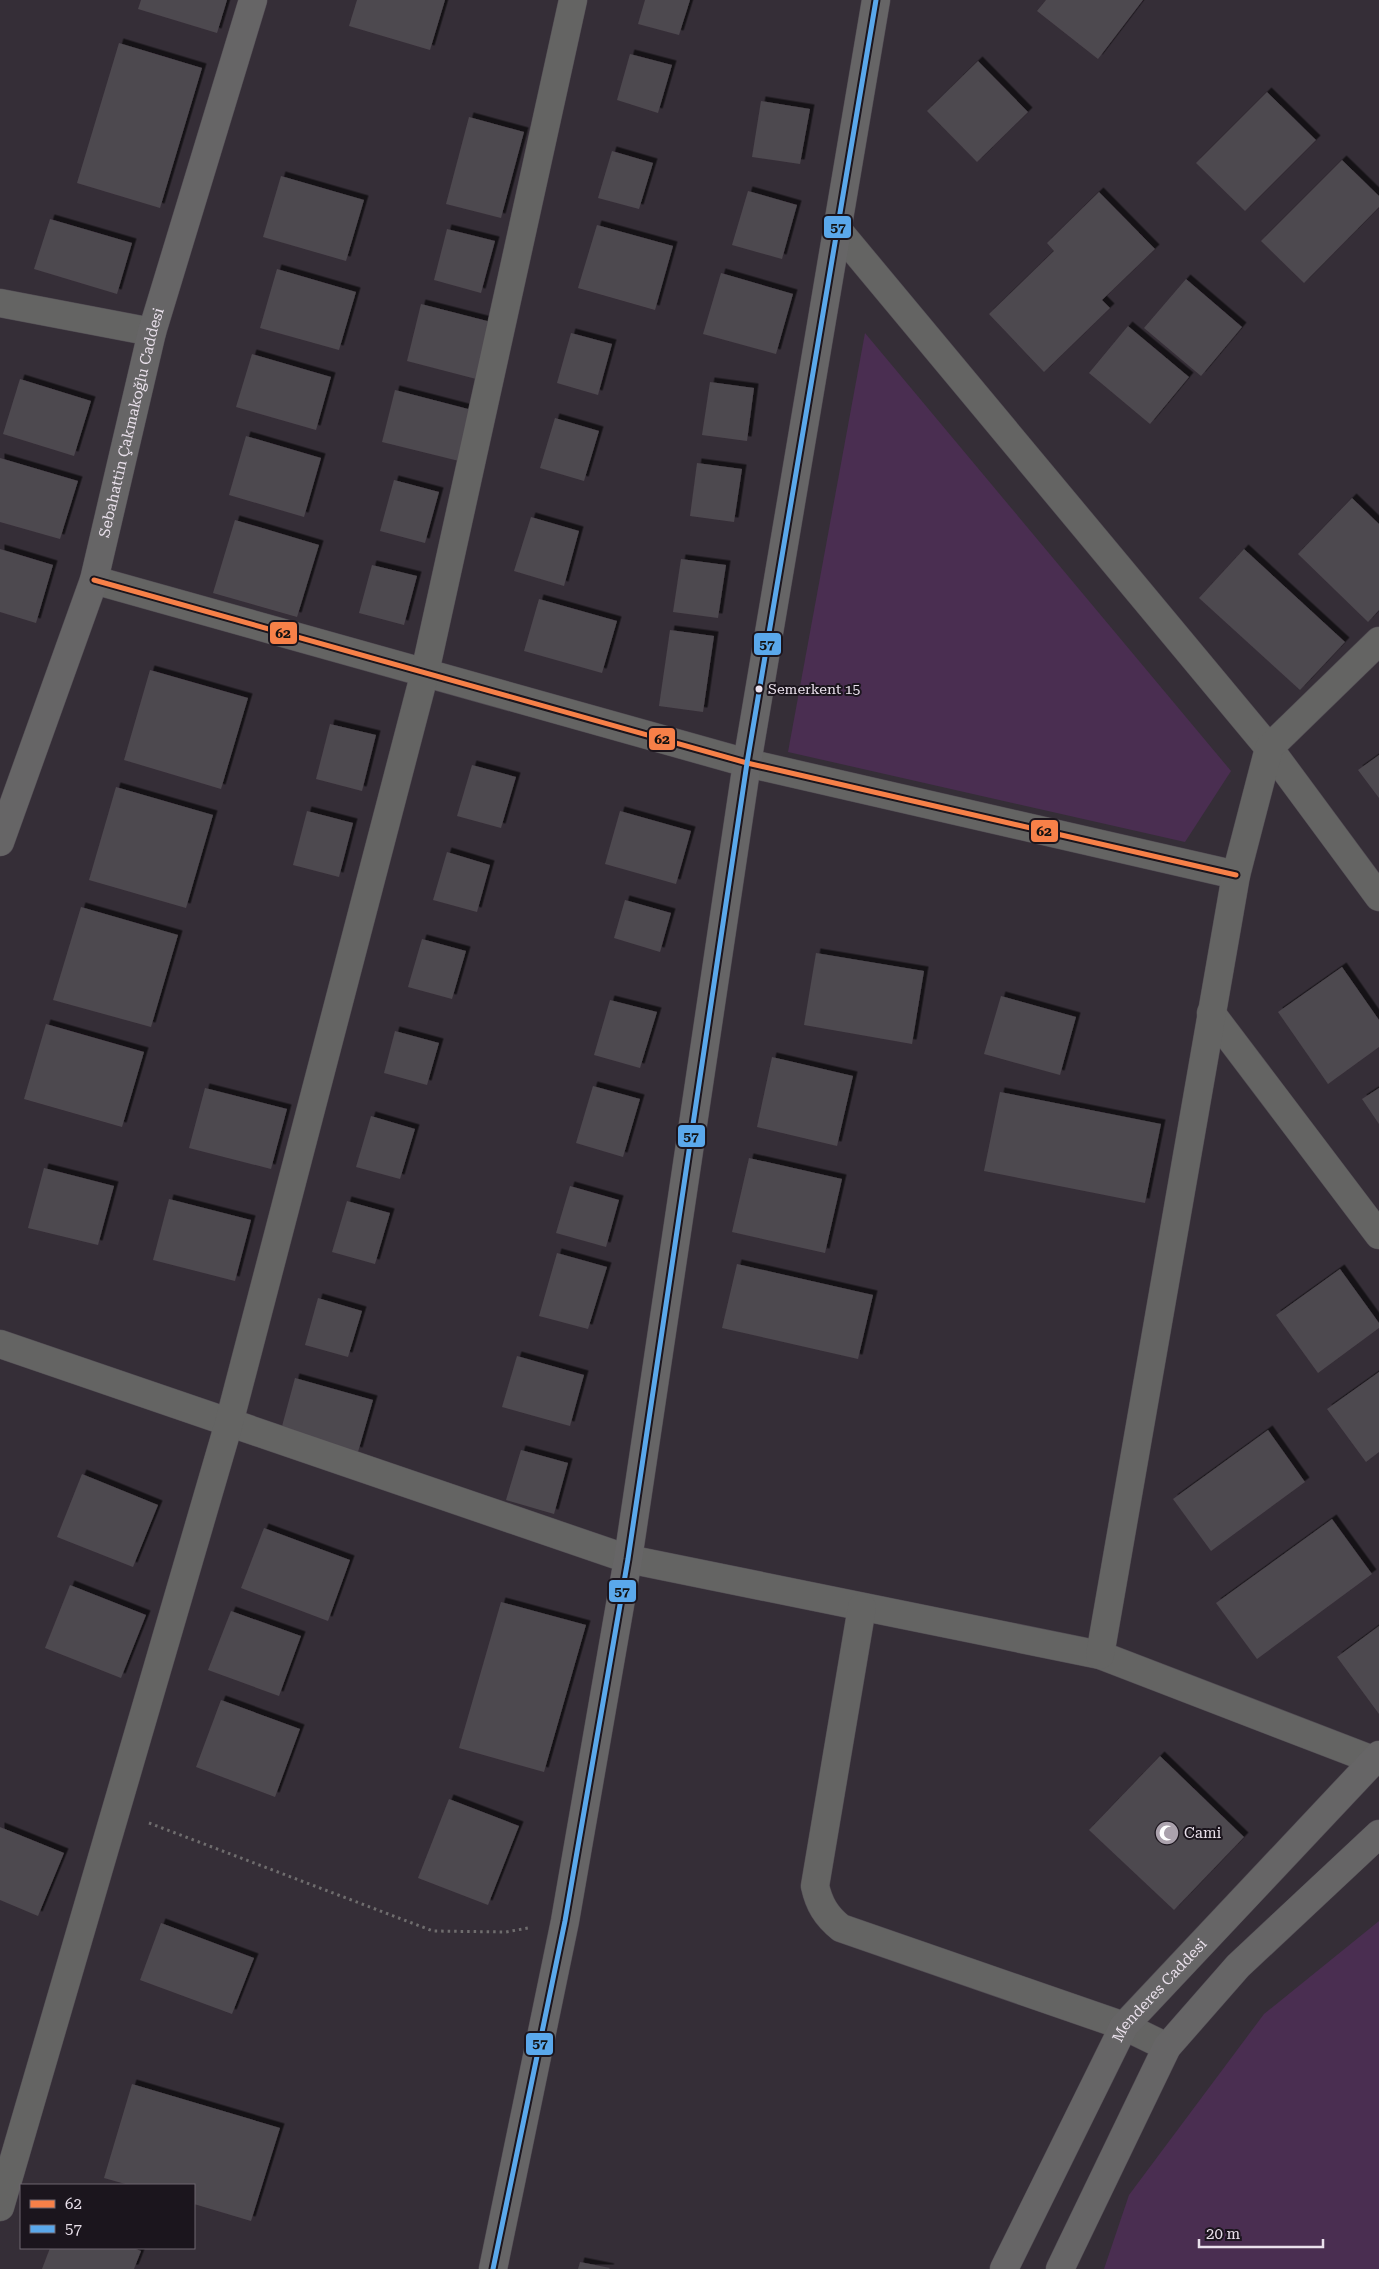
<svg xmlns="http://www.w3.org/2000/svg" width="1379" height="2269" viewBox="0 0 1379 2269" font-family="'Roboto Serif',serif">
<defs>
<filter id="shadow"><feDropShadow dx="4.5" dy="-4.5" stdDeviation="0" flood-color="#0009"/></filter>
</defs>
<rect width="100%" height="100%" fill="#352e37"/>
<g fill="#4a2e51">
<polygon points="865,333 1231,771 1185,842 788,752"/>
<polygon points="1379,1921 1379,2269 1104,2269 1129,2195 1264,2014"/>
</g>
<g fill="#4e484f" filter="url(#shadow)">
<polygon points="141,0 227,0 217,33 138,9"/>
<polygon points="357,0 445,0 430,50 349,26"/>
<polygon points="645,0 690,0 679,35 638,24"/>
<polygon points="1046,0 1143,0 1098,59 1037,11"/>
<polygon points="119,43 202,68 160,208 77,183"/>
<polygon points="630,54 672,65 658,113 617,100"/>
<polygon points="978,61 1028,112 977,162 927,111"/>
<polygon points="1267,92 1316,140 1245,211 1196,163"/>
<polygon points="761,101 810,109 800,164 752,157"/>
<polygon points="469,117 524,132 501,218 446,204"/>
<polygon points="612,151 653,163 639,209 598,198"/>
<polygon points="1342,160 1379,196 1379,207 1304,283 1261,241"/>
<polygon points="281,176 364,200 346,261 263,237"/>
<polygon points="748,191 797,205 782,259 732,245"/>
<polygon points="1099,192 1155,249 1102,300 1110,308 1044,372 989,314 1054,251 1047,243"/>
<polygon points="50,219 132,243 117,294 34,269"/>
<polygon points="597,225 673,246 655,310 578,288"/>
<polygon points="447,229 495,241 481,293 434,280"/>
<polygon points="277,269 356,292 339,350 260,328"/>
<polygon points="721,273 793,294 776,354 703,334"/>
<polygon points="1186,279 1242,327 1201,376 1144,328"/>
<polygon points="421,304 495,323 480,380 407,361"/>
<polygon points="1128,326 1189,377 1150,424 1089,373"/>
<polygon points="571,333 612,344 598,395 557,383"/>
<polygon points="252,354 331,377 316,430 236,407"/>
<polygon points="20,379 91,401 74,456 3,434"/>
<polygon points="710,382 754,388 747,441 702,435"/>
<polygon points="395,390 472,410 459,461 382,442"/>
<polygon points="555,418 599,431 584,481 540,468"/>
<polygon points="246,436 321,458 304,517 229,495"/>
<polygon points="0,458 78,481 60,539 0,522"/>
<polygon points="697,463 742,469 734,522 690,516"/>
<polygon points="394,480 439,492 425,543 380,531"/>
<polygon points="1352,498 1379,524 1379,610 1368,622 1298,554"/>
<polygon points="531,517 579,531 564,586 514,571"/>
<polygon points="235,520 319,545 297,617 213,593"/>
<polygon points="0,549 53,565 36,623 0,612"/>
<polygon points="1244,549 1345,642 1300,690 1199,598"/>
<polygon points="681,559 726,565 718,618 673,612"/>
<polygon points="372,565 417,576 404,625 359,613"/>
<polygon points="539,599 617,621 602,673 524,651"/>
<polygon points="670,630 714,636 703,712 659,706"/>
<polygon points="150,670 248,698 221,789 124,760"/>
<polygon points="330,724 376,735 362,791 316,779"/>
<polygon points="1379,755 1379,798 1358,770"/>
<polygon points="472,765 516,777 501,828 457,816"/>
<polygon points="116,787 213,815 186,908 89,880"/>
<polygon points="307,811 353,823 339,877 293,865"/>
<polygon points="620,811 691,831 676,884 605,864"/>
<polygon points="447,852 490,865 477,912 433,900"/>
<polygon points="625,900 671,913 660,952 614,938"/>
<polygon points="81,907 178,935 151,1027 53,1000"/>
<polygon points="422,939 466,951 452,999 408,987"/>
<polygon points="816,953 924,971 912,1044 804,1025"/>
<polygon points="1342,967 1379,1020 1379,1047 1328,1084 1278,1012"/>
<polygon points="1001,996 1076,1017 1060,1075 984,1054"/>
<polygon points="610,1000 657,1012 640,1068 594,1055"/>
<polygon points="46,1024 144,1052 122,1127 24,1099"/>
<polygon points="395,1031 439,1043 427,1085 384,1073"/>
<polygon points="772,1057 853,1076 837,1146 757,1127"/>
<polygon points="593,1086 640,1099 623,1157 576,1143"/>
<polygon points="205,1088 287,1109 271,1169 189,1148"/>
<polygon points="1379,1088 1379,1124 1362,1099"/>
<polygon points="1000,1092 1161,1124 1145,1203 984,1171"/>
<polygon points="371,1116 415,1129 400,1179 356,1167"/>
<polygon points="749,1158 842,1179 825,1253 732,1232"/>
<polygon points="44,1168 114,1186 98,1245 28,1228"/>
<polygon points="570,1186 619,1200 606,1247 556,1233"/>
<polygon points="169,1199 251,1220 235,1281 153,1260"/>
<polygon points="347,1201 390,1213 375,1264 332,1252"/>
<polygon points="557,1253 607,1267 588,1329 539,1316"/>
<polygon points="737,1264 873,1295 858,1359 722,1328"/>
<polygon points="1340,1269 1379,1323 1379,1328 1318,1373 1276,1315"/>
<polygon points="318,1298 362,1311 348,1357 305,1345"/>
<polygon points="517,1356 584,1375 570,1426 502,1407"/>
<polygon points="1379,1372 1379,1452 1366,1462 1327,1409"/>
<polygon points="295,1378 373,1400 358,1452 281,1430"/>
<polygon points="1268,1430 1305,1482 1211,1551 1173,1499"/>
<polygon points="521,1450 568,1463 554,1514 506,1500"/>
<polygon points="82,1474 158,1505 133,1567 57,1537"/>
<polygon points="1332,1519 1372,1574 1257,1659 1216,1603"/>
<polygon points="264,1528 350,1560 328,1621 241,1588"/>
<polygon points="70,1585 146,1615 121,1678 45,1648"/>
<polygon points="501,1602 586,1625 544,1772 459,1748"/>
<polygon points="231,1611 301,1636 279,1696 208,1670"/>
<polygon points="1379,1626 1379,1714 1337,1657"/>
<polygon points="221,1700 300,1729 275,1797 196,1767"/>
<polygon points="1160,1756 1244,1837 1174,1910 1089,1830"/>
<polygon points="449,1799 519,1826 488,1905 418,1878"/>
<polygon points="0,1827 64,1853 38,1916 0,1900"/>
<polygon points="161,1923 254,1958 232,2014 140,1980"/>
<polygon points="132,2084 280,2128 251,2221 194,2204 194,2185 129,2185 104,2178"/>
<polygon points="50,2248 133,2248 141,2251 134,2269 42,2269"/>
<polygon points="580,2262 610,2268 609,2269 578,2269"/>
</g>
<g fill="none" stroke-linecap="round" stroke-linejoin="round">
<g stroke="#514b53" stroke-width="29">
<g id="minor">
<polyline points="837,229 1269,748 1379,897"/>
<polyline points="0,303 152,332"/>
<polyline points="94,580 747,763 1236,875"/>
<polyline points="1211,1013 1379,1235"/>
<polyline points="0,1344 628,1559 1100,1655 1373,1760 1379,1759"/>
<path d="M862,1607L815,1886C819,1904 826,1916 841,1928L1124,2026L1167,2047"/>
<polyline points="1100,1655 1236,875 1269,748 1379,641"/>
<polyline points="0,2207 229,1423 425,672 573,0"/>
</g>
</g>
<g stroke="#514b53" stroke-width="29">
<g id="secondary">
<path id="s1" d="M0,842L94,580L152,332L253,0"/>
<polyline points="493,2269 565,1921 628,1559 747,763 876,0"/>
<path id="s2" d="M1004,2269L1124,2026L1379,1755"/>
<polyline points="1060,2269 1167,2047 1238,1966 1379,1834"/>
</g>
</g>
<polyline stroke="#6f6d6e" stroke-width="3" stroke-dasharray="2.5 4" stroke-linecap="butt" points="149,1823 433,1931 506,1932 528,1928"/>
<use href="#minor" stroke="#646463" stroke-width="28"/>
<use href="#secondary" stroke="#666566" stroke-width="28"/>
<g stroke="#1b151d" stroke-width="9">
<polyline id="bus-1" points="94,580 747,763 1236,875"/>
</g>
<g stroke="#1b151d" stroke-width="9">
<polyline id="bus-2" points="493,2269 565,1921 628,1559 747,763 876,0"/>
</g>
<use href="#bus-1" stroke="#f78048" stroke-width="5"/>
<use href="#bus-2" stroke="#5aa8eb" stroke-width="5"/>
</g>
<defs>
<g id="mosque-disc" transform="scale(1.25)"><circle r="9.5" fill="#aba2ad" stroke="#1b151d"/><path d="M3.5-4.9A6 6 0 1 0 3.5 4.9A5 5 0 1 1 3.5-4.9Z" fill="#fff"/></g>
</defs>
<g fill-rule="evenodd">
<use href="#mosque-disc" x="1167" y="1833"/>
</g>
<circle fill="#eae1ec" stroke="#1b151d" stroke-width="2" cx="759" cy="689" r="4.5"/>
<g text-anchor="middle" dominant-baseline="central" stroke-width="4" stroke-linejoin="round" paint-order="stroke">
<g font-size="14" fill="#eae1ec" stroke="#1b151d" text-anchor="start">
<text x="768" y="689">Semerkent 15</text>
</g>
<g font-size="15" fill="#eae1ec" stroke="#1b151d">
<text stroke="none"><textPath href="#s1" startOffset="440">Sebahattin Çakmakoğlu Caddesi</textPath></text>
<text stroke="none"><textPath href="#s2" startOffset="321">Menderes Caddesi</textPath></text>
</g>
<g font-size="15" fill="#eae1ec" stroke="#1b151d" text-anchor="start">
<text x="1184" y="1833">Cami</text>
</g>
</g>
<g stroke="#1b151d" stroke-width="2">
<rect x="823" y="215" width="29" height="24" rx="5" fill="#5aa8eb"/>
<rect x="269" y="621" width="29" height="24" rx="5" fill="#f78048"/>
<rect x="753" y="632" width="29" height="24" rx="5" fill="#5aa8eb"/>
<rect x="648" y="727" width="28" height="24" rx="5" fill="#f78048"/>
<rect x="1030" y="819" width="29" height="24" rx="5" fill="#f78048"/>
<rect x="677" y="1124" width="29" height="24" rx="5" fill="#5aa8eb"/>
<rect x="608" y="1579" width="29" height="24" rx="5" fill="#5aa8eb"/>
<rect x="525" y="2032" width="29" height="24" rx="5" fill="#5aa8eb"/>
</g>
<g font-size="14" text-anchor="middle" font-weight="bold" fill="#111">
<text x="838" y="232">57</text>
<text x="283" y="638">62</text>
<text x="767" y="649">57</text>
<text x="662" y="744">62</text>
<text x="1044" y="836">62</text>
<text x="691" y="1141">57</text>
<text x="622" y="1596">57</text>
<text x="540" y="2048">57</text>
</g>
<rect x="20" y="2184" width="175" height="65" fill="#1b151d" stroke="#6e6770"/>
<rect x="30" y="2200" width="25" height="8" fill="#f78048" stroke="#6e6770"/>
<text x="65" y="2209" font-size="15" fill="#eae1ec">62</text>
<rect x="30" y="2225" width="25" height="8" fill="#5aa8eb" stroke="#6e6770"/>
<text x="65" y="2234" font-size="15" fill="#eae1ec">57</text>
<path d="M1199 2239v8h124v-8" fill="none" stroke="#eae1ec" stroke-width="2.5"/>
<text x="1206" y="2239" font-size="15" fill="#eae1ec" stroke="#1b151d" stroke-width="4" paint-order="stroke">20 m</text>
</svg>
